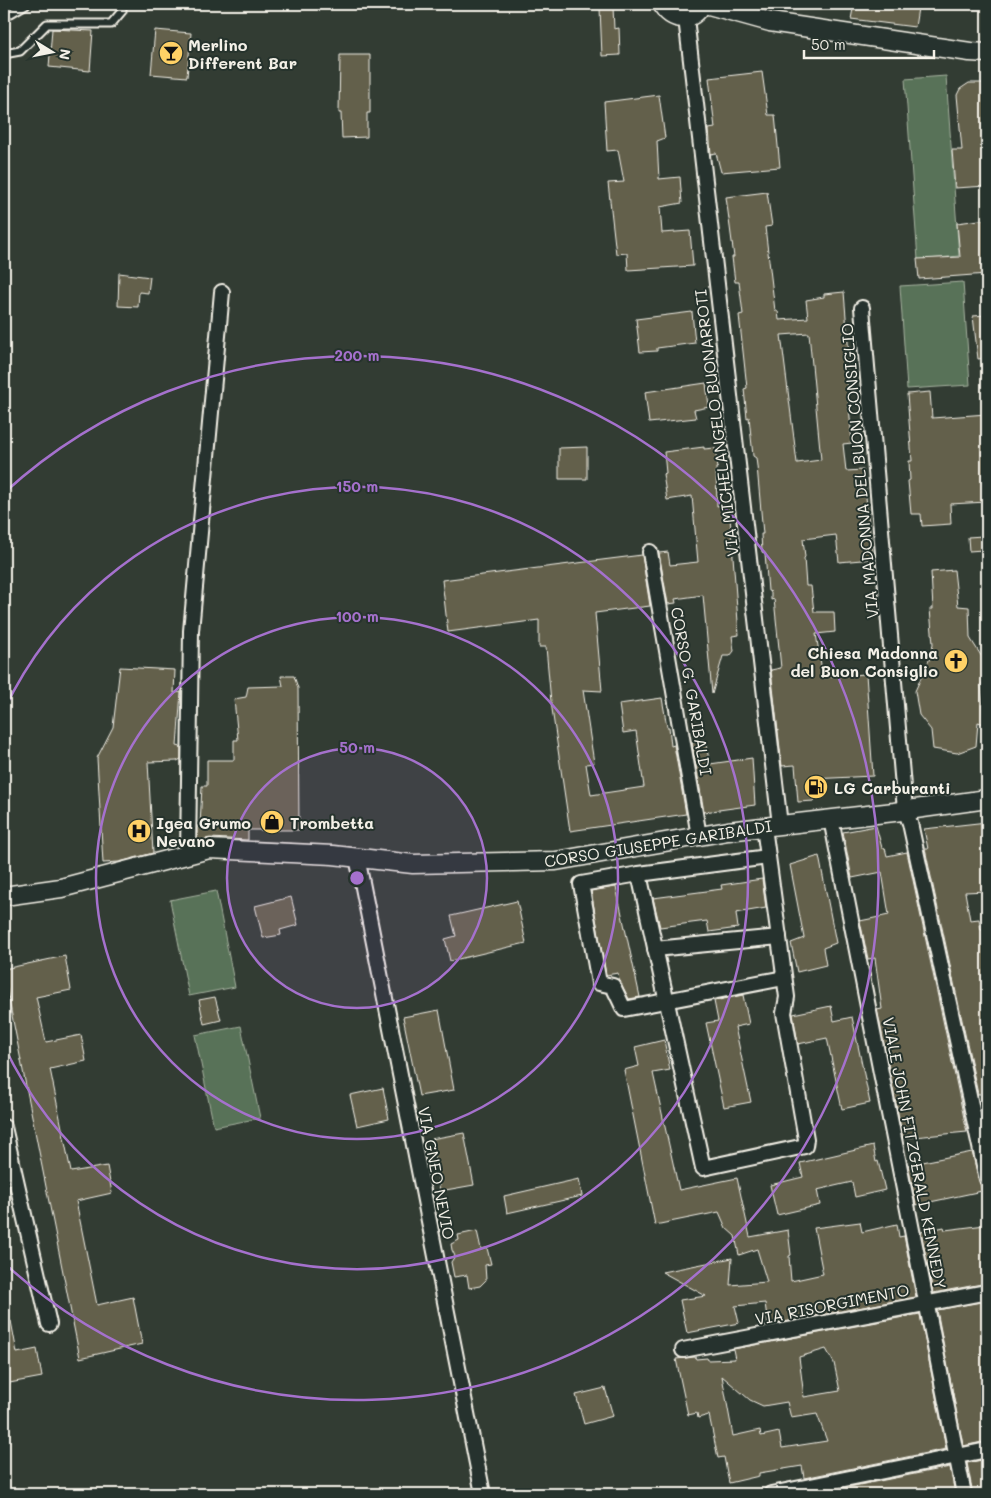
<svg xmlns="http://www.w3.org/2000/svg" width="991" height="1498" viewBox="0 0 991 1498" font-family="Mali,sans-serif">
<rect width="100%" height="100%" fill="#323c33"/>
<filter id="ink" filterUnits="userSpaceOnUse"><feTurbulence type="fractalNoise" baseFrequency=".02" numOctaves="2"/><feDisplacementMap in="SourceGraphic" scale="10" xChannelSelector="R" yChannelSelector="G"/><feConvolveMatrix kernelMatrix="1 2 1 2 8 2 1 2 1" color-interpolation-filters="sRGB"/></filter>
<g filter="url(#ink)">
<g fill="#587258" stroke="#a6b2a0">
<polygon points="946,76 959,256 918,260 905,79"/>
<polygon points="963,282 970,385 907,389 900,286"/>
<polygon points="216,891 235,987 189,996 170,900"/>
<polygon points="241,1026 260,1118 214,1127 195,1035"/>
</g>
<g fill="#63604c" stroke="#f4f1e8" fill-rule="evenodd">
<polygon points="854,4 904,4 903,6 918,8 915,27 851,19"/>
<polygon points="613,7 614,29 619,28 620,55 602,56 600,8"/>
<polygon points="52,29 93,31 90,71 49,67"/>
<polygon points="155,30 191,33 187,77 151,74"/>
<polygon points="340,55 370,55 370,113 367,113 367,137 342,138 341,113 339,113"/>
<polygon points="762,72 768,115 775,115 780,167 721,172 716,153 711,154 709,129 715,128 709,78"/>
<polygon points="969,83 987,83 987,186 955,188 952,150 962,150 957,95 960,89"/>
<polygon points="659,95 665,138 657,141 659,179 680,177 682,203 660,207 662,233 690,231 693,266 628,270 627,253 616,254 608,183 624,182 618,150 607,151 604,102"/>
<path d="M767,192L772,226L765,227L775,311H778L779,320L808,318L806,300L824,297V294L844,292L850,367H846L852,443L843,444L846,471L863,470L873,559L839,562L836,535L803,539L805,557L804,558L806,586H811L814,612H834L835,632L816,634L823,677L866,674L873,776L812,779L814,801L798,802L795,765L782,766L771,670L781,668L774,599L771,600V592L768,591L765,553L762,552L761,534H763L757,466L756,458L753,456L749,417L747,418L744,389L747,388L739,315L743,314L739,282H735L732,257H734L726,197ZM809,333L821,460L797,463L781,335Z"/>
<polygon points="987,219 987,274 919,279 917,259 960,257 957,223"/>
<polygon points="119,273 150,277 148,293 139,292 138,307 118,306"/>
<polygon points="692,312 695,343 657,348 657,351 640,352 636,319"/>
<polygon points="987,315 987,358 978,359 973,316"/>
<polygon points="706,383 709,407 694,410 696,418 649,423 645,392"/>
<polygon points="930,392 932,418 987,414 987,502 950,504 951,524 922,526 921,514 911,514 908,481 910,480 909,461 912,461 907,394"/>
<polygon points="587,447 587,479 559,479 559,448"/>
<polygon points="704,447 704,449 715,448 718,468 716,468 717,506 729,504 739,635 732,636 734,651 730,656 723,656 712,694 703,595 675,599 676,603 668,604 659,553 668,552 670,565 698,562 692,496 667,500 663,474 666,473 664,452"/>
<polygon points="983,536 983,550 969,551 968,537"/>
<polygon points="642,555 650,606 595,613 602,691 583,690 594,763 586,764 591,795 644,787 636,731 623,733 619,704 662,698 667,727 669,727 671,746 674,745 686,814 570,831 551,702 546,647 539,647 539,620 448,632 442,580"/>
<polygon points="954,570 958,606 969,607 970,638 987,665 983,670 987,676 981,684 984,724 978,722 976,746 957,753 933,749 931,730 919,715 915,691 930,658 933,644 930,609 933,609 931,572"/>
<polygon points="120,667 175,670 174,693 181,692 177,746 181,747 181,759 177,761 148,762 153,853 119,862 103,863 97,758 113,727"/>
<polygon points="281,676 294,676 298,688 299,830 248,830 248,840 210,838 197,841 197,826 200,826 202,786 207,786 207,760 234,760 234,740 238,740 234,699 246,697 248,687 283,686"/>
<polygon points="705,740 710,764 752,758 755,805 704,812 692,742"/>
<polygon points="987,822 987,891 965,892 970,920 979,919 981,930 987,930 987,1094 978,1094 925,849 928,849 924,829"/>
<polygon points="876,826 882,848 885,848 887,856 907,852 967,1132 903,1138 877,1010 882,1009 875,958 868,959 860,921 889,915 882,872 852,878 843,832"/>
<polygon points="819,856 836,943 823,948 826,965 797,972 791,943 804,938 790,865"/>
<polygon points="762,879 766,908 736,913 738,928 709,932 707,921 660,927 653,898 722,889 721,885"/>
<polygon points="616,887 640,997 629,999 619,980 618,973 606,975 591,891"/>
<polygon points="291,897 298,925 280,930 281,935 263,938 255,906"/>
<polygon points="517,901 526,943 450,961 445,939 456,936 451,916"/>
<polygon points="65,956 71,990 36,997 46,1042 81,1035 86,1061 50,1069 71,1172 107,1166 112,1193 76,1201 97,1305 133,1297 142,1344 80,1358 4,975 4,969"/>
<polygon points="743,995 749,1024 735,1027 751,1102 724,1107 706,1023 718,1021 714,1001"/>
<polygon points="215,997 221,1020 204,1024 199,1000"/>
<polygon points="831,1006 834,1021 852,1017 870,1103 842,1109 827,1038 798,1044 793,1014"/>
<polygon points="439,1010 454,1090 419,1096 403,1017"/>
<polygon points="664,1040 670,1070 653,1073 679,1190 737,1178 750,1237 788,1230 791,1255 789,1256 791,1281 823,1274 814,1228 860,1222 862,1232 897,1224 899,1237 904,1236 916,1297 768,1325 765,1303 735,1306 739,1323 687,1333 680,1300 706,1296 662,1272 732,1258 730,1285 767,1282 757,1249 739,1255 735,1236 726,1228 719,1212 655,1225 624,1070 639,1066 635,1047"/>
<polygon points="383,1088 389,1119 357,1126 350,1095"/>
<polygon points="464,1133 474,1185 440,1191 431,1139"/>
<polygon points="873,1146 876,1162 878,1161 885,1190 855,1197 852,1182 817,1190 820,1205 777,1215 770,1185 803,1177 800,1163"/>
<polygon points="972,1152 982,1191 916,1205 908,1165"/>
<polygon points="579,1179 582,1196 507,1213 504,1196"/>
<polygon points="985,1225 987,1233 987,1283 933,1293 921,1232 944,1227 945,1230"/>
<polygon points="477,1231 481,1249 487,1248 491,1264 485,1265 486,1280 480,1286 469,1288 467,1275 454,1277 451,1262 455,1256 452,1250 451,1244 459,1240 458,1235"/>
<polygon points="987,1301 987,1441 963,1446 937,1310"/>
<path d="M920,1314L946,1449L804,1478L802,1466L759,1473V1476L729,1483L724,1457L718,1458L709,1415L698,1418L697,1413L688,1415L676,1359L695,1357L696,1359L707,1358L708,1360L735,1359L733,1349ZM826,1349L834,1363L840,1391L804,1397L799,1357ZM722,1376L750,1400L763,1406L787,1402L791,1418L817,1414L827,1441L782,1448L779,1432L761,1436L760,1430L733,1436Z"/>
<polygon points="11,1321 17,1353 37,1349 42,1377 4,1384 4,1322"/>
<polygon points="605,1388 613,1416 584,1424 576,1395"/>
<polygon points="987,1459 987,1494 973,1494 967,1463"/>
<polygon points="950,1467 955,1494 814,1494"/>
</g>
<g fill="none" stroke-linecap="round" stroke-linejoin="round">
<g stroke="#f4f1e8" stroke-width="11">
<g id="service">
<polyline points="4,14 11,13 26,4"/>
<polyline points="4,54 20,51 47,24 111,24 122,11 122,4"/>
</g>
</g>
<g stroke="#f4f1e8" stroke-width="18">
<g id="minor">
<polyline points="686,18 780,825"/>
<polyline points="862,308 905,810 910,823 987,1179"/>
<polyline points="650,552 699,836"/>
<polyline points="831,819 964,1494"/>
<polyline points="188,855 191,631 222,292"/>
<polyline points="357,857 483,1494"/>
<polyline points="768,857 639,874 581,884 599,983 613,986 624,1009 784,978"/>
<polyline points="639,874 703,1168 805,1146 806,1139 784,1013 787,997 764,827"/>
<polyline points="655,949 779,937"/>
<polyline points="4,1127 49,1324"/>
<polyline points="683,1350 987,1292"/>
<polyline points="771,1494 987,1450"/>
</g>
</g>
<g stroke="#f4f1e8" stroke-width="21">
<g id="tertiary">
<path d="M662,4C671,22 693,23 702,4"/>
<polyline points="705,4 770,22 970,52 987,53"/>
<polyline points="4,896 61,888 209,849 333,855 413,864 556,861 728,831 894,812 987,799"/>
</g>
</g>
<use href="#service" stroke="#26332d" stroke-width="7"/>
<use href="#minor" stroke="#26332d" stroke-width="14"/>
<use href="#tertiary" stroke="#26332d" stroke-width="18"/>
</g>
</g>
<circle cx="357" cy="878" r="130" fill="#a571cd" fill-opacity=".12"/>
<g fill="none" stroke="#a571cd" stroke-width="2.5">
<circle cx="357" cy="878" r="130"/>
<circle cx="357" cy="878" r="261"/>
<path d="M4 710A391 391 0 1 1 4 1046"/>
<path d="M4 493A522 522 0 1 1 4 1263"/>
</g>
<defs>
<g id="bar-disc" transform="scale(1.25)"><circle r="9.5" fill="#ffd166" stroke="#26332d"/><path d="M-6-5H6L.8 .8V4.5H3.5V6h-7V4.5H-.8V.8Z" fill="#111"/></g>
<g id="church-disc" transform="scale(1.25)"><circle r="9.5" fill="#ffd166" stroke="#26332d"/><path d="M-1.2-6h2.4v3.5h3.3v2.4h-3.3V6h-2.4V-.1h-3.3v-2.4h3.3Z" fill="#111"/></g>
<g id="fuel-disc" transform="scale(1.25)"><circle r="9.5" fill="#ffd166" stroke="#26332d"/><path d="M-5.5-6h7V0h2V4h1.3V-2.5L3-4.5l.8-.8L6-3V5H2.5V1h-1V6h-7ZM-4.2-4.7v3.2H.2V-4.7Z" fill="#111"/></g>
<g id="shop-disc" transform="scale(1.25)"><circle r="9.5" fill="#ffd166" stroke="#26332d"/><path d="M-5-2.5h2.3a2.7 3.5 0 0 1 5.4 0H5L5.5 6h-11ZM-1.5-2.5h3a1.5 2.3 0 0 0-3 0Z" fill="#111"/></g>
<g id="hospital-disc" transform="scale(1.25)"><circle r="9.5" fill="#ffd166" stroke="#26332d"/><path d="M-5-5h3v3.5h4V-5h3V5h-3V1.5h-4V5h-3Z" fill="#111"/></g>
</defs>
<g fill-rule="evenodd">
<use href="#bar-disc" x="171" y="53"/>
<use href="#church-disc" x="956" y="661"/>
<use href="#fuel-disc" x="816" y="787"/>
<use href="#shop-disc" x="272" y="822"/>
<use href="#hospital-disc" x="139" y="831"/>
</g>
<g text-anchor="middle" dominant-baseline="central" stroke-width="4" stroke-linejoin="round" paint-order="stroke">
<g font-size="16" font-weight="bold" fill="#f4f1e8" stroke="#26332d" text-anchor="start">
<text x="188" y="44">Merlino<tspan x="188" dy="18">Different Bar</tspan></text>
<text x="938" y="652" text-anchor="end">Chiesa Madonna<tspan x="938" dy="18">del Buon Consiglio</tspan></text>
<text x="834" y="787">LG Carburanti</text>
<text x="156" y="822">Igea Grumo<tspan x="156" dy="18">Nevano</tspan></text>
<text x="290" y="822">Trombetta</text>
</g>
<g font-size="16" fill="#f4f1e8" stroke="#26332d">
<text transform="translate(716 423) rotate(-97)">VIA MICHELANGELO BUONARROTI</text>
<text transform="translate(859 471) rotate(-95)">VIA MADONNA DEL BUON CONSIGLIO</text>
<text transform="translate(692 691) rotate(80)">CORSO G. GARIBALDI</text>
<text transform="translate(658 843) rotate(-9)">CORSO GIUSEPPE GARIBALDI</text>
<text transform="translate(915 1153) rotate(79)">VIALE JOHN FITZGERALD KENNEDY</text>
<text transform="translate(437 1173) rotate(79)">VIA GNEO NEVIO</text>
<text transform="translate(832 1304) rotate(-11)">VIA RISORGIMENTO</text>
</g>
</g>
<circle cx="357" cy="878" r="8" fill="#a571cd" stroke="#26332d" stroke-width="2.5"/>
<g font-size="15" text-anchor="middle" font-weight="bold" fill="#a571cd" stroke="#26332d" stroke-width="4" stroke-linejoin="round" paint-order="stroke">
<text x="357" y="361">200 m</text>
<text x="357" y="492">150 m</text>
<text x="357" y="622">100 m</text>
<text x="357" y="753">50 m</text>
</g>
<rect width="991" height="1498" fill="none" stroke="#26332d" stroke-width="20"/>
<rect x="10" y="10" width="971" height="1478" fill="none" stroke="#f4f1e8" stroke-width="2" filter="url(#ink)"/>
<g transform="translate(52 52) rotate(100)" stroke="#26332d" stroke-width="4" paint-order="stroke">
<path d="M0-4L9 19L0 12L-9 19Z" fill="#f4f1e8"/>
<text y="-8" font-size="14" font-weight="bold" text-anchor="middle" fill="#f4f1e8">N</text>
</g>
<path d="M804 50v8h130v-8" fill="none" stroke="#f4f1e8" stroke-width="2.5"/>
<text x="811" y="50" font-size="15" fill="#f4f1e8" stroke="#26332d" stroke-width="4" paint-order="stroke">50 m</text>
</svg>
